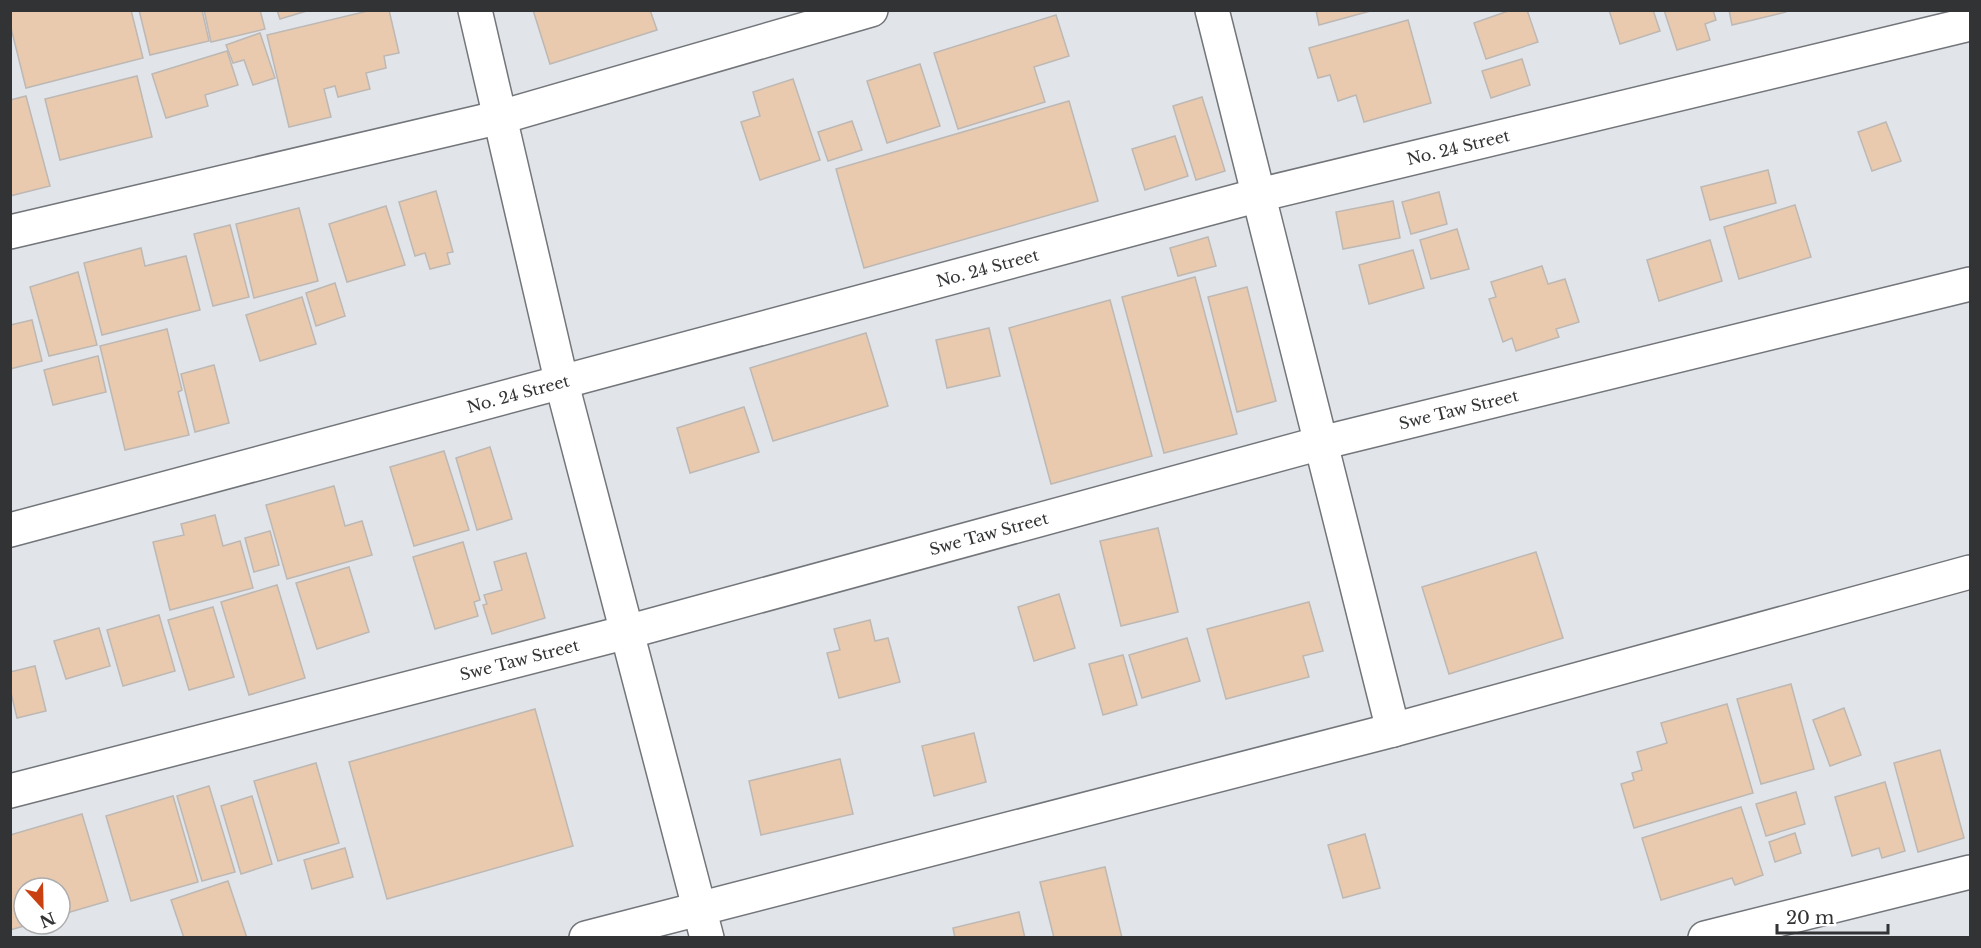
<svg xmlns="http://www.w3.org/2000/svg" width="1981" height="948" viewBox="0 0 1981 948" font-family="'Libre Baskerville',serif">
<rect width="100%" height="100%" fill="#e1e4e9"/>
<g fill="#e9caae" stroke="#bdb8b4" stroke-width="1.5">
<polygon points="10,10 131,10 143,58 26,88 10,24"/>
<polygon points="139,10 202,10 209,41 150,55"/>
<polygon points="204,10 260,10 265,29 211,42"/>
<polygon points="277,10 310,10 280,19"/>
<polygon points="372,10 389,10 399,53 384,56 386,68 366,73 370,89 338,97 335,86 324,89 331,117 289,127 267,35"/>
<polygon points="533,10 650,10 657,30 550,64"/>
<polygon points="1316,10 1374,10 1319,25"/>
<polygon points="1511,10 1527,10 1538,42 1486,59 1474,23"/>
<polygon points="1609,10 1653,10 1660,31 1620,44"/>
<polygon points="1664,10 1713,10 1716,20 1705,24 1710,40 1677,50"/>
<polygon points="1729,10 1786,10 1786,12 1732,25"/>
<polygon points="1056,15 1069,56 1034,67 1045,102 958,129 934,53"/>
<polygon points="1408,20 1431,103 1364,122 1356,95 1338,101 1330,75 1318,78 1309,48"/>
<polygon points="260,33 275,78 253,85 244,60 233,63 226,45"/>
<polygon points="227,51 238,85 205,95 208,106 166,118 152,74"/>
<polygon points="1522,59 1530,85 1491,98 1482,71"/>
<polygon points="920,64 940,126 887,143 867,81"/>
<polygon points="137,76 152,137 60,160 45,99"/>
<polygon points="793,79 820,160 760,180 741,122 760,116 753,92"/>
<polygon points="26,96 50,186 10,196 10,100"/>
<polygon points="1202,97 1225,171 1196,180 1173,106"/>
<polygon points="1069,101 1098,201 864,268 836,169"/>
<polygon points="852,121 862,150 828,161 818,132"/>
<polygon points="1886,122 1901,161 1872,171 1858,132"/>
<polygon points="1175,136 1188,176 1145,190 1132,149"/>
<polygon points="1768,170 1776,203 1710,220 1701,187"/>
<polygon points="436,191 453,252 447,253 450,264 430,269 425,253 415,256 399,202"/>
<polygon points="1439,192 1447,224 1411,234 1402,202"/>
<polygon points="1393,201 1400,238 1343,249 1336,212"/>
<polygon points="1795,205 1811,257 1739,279 1724,227"/>
<polygon points="386,206 405,265 347,282 329,224"/>
<polygon points="299,208 318,281 254,298 236,224"/>
<polygon points="230,225 249,297 213,306 194,234"/>
<polygon points="1457,229 1469,269 1431,279 1420,240"/>
<polygon points="1208,237 1216,266 1178,276 1170,248"/>
<polygon points="1710,240 1722,281 1659,301 1647,260"/>
<polygon points="141,248 145,266 186,256 200,310 102,335 84,263"/>
<polygon points="1413,250 1424,288 1369,304 1359,265"/>
<polygon points="1542,266 1548,284 1565,279 1579,322 1556,329 1559,337 1516,351 1512,338 1503,342 1489,299 1496,297 1491,282"/>
<polygon points="78,272 97,345 49,356 30,287"/>
<polygon points="1195,277 1237,434 1164,453 1122,297"/>
<polygon points="335,283 345,316 316,326 306,293"/>
<polygon points="1247,287 1276,401 1237,412 1208,297"/>
<polygon points="302,297 316,344 260,361 246,315"/>
<polygon points="1110,300 1152,456 1051,484 1009,328"/>
<polygon points="32,320 42,361 10,369 10,325"/>
<polygon points="989,328 1000,376 947,388 936,340"/>
<polygon points="167,329 182,390 178,392 189,435 125,450 100,346"/>
<polygon points="866,333 888,406 773,441 750,368"/>
<polygon points="98,356 106,392 53,405 44,370"/>
<polygon points="214,365 229,423 195,432 181,374"/>
<polygon points="744,407 759,452 690,473 677,428"/>
<polygon points="490,447 512,519 477,530 456,458"/>
<polygon points="444,451 469,530 414,546 390,467"/>
<polygon points="334,486 345,526 362,521 372,555 287,579 266,505"/>
<polygon points="215,515 223,546 240,541 253,588 170,610 153,542 184,535 181,524"/>
<polygon points="1158,528 1178,612 1121,626 1100,541"/>
<polygon points="270,531 279,565 254,572 245,538"/>
<polygon points="463,542 480,600 474,602 478,616 435,629 413,557"/>
<polygon points="1536,552 1563,638 1449,674 1422,587"/>
<polygon points="526,553 545,618 492,634 483,605 487,604 484,595 502,590 494,562"/>
<polygon points="349,567 369,632 317,649 296,583"/>
<polygon points="277,585 305,678 249,695 221,602"/>
<polygon points="1059,594 1075,648 1034,661 1018,607"/>
<polygon points="1309,602 1323,651 1303,656 1309,677 1226,699 1207,629"/>
<polygon points="213,607 234,677 189,690 168,620"/>
<polygon points="159,615 175,671 123,686 107,630"/>
<polygon points="870,620 875,641 888,638 900,682 839,698 827,653 840,650 834,629"/>
<polygon points="99,628 110,666 66,679 54,641"/>
<polygon points="1187,638 1200,681 1142,698 1129,655"/>
<polygon points="1123,655 1137,705 1103,715 1089,664"/>
<polygon points="35,666 46,711 17,718 10,689 10,672"/>
<polygon points="1791,684 1814,769 1761,784 1737,699"/>
<polygon points="1727,704 1753,793 1634,828 1621,784 1634,780 1632,773 1642,770 1637,752 1667,743 1661,723"/>
<polygon points="1844,708 1861,755 1830,766 1813,720"/>
<polygon points="535,709 573,846 387,899 349,762"/>
<polygon points="974,733 986,782 934,796 922,746"/>
<polygon points="1940,750 1964,838 1918,852 1894,763"/>
<polygon points="840,759 853,814 761,835 749,781"/>
<polygon points="316,763 339,843 278,861 254,781"/>
<polygon points="1885,782 1905,851 1882,858 1879,848 1852,856 1835,797"/>
<polygon points="209,786 235,872 202,881 177,796"/>
<polygon points="1796,792 1805,824 1766,836 1756,804"/>
<polygon points="173,796 198,882 131,901 106,816"/>
<polygon points="252,796 272,864 241,874 221,806"/>
<polygon points="1741,807 1763,875 1735,885 1732,878 1661,900 1642,838"/>
<polygon points="82,814 108,901 60,915 60,888 24,888 24,924 31,924 10,930 10,835"/>
<polygon points="1795,833 1801,853 1775,862 1769,842"/>
<polygon points="1365,834 1380,888 1343,898 1328,845"/>
<polygon points="345,848 353,877 312,889 304,860"/>
<polygon points="1105,867 1122,938 1054,938 1040,882"/>
<polygon points="228,881 247,938 184,938 171,900"/>
<polygon points="1019,912 1025,938 955,938 953,928"/>
</g>
<g fill="none" stroke-linecap="round" stroke-linejoin="round">
<g stroke="#727579" stroke-width="36">
<g id="minor">
<polyline points="475,10 562,384 707,938"/>
<polyline points="1212,10 1393,730"/>
<polyline points="10,232 501,117 871,10"/>
<path id="s1" d="M10,530L1259,195L1970,24"/>
<path id="s2" d="M10,791L627,632L1321,443L1970,284"/>
<polyline points="586,938 1393,730 1970,572"/>
<polyline points="1705,938 1970,872"/>
</g>
</g>
<use href="#minor" stroke="#fff" stroke-width="33"/>
</g>
<g text-anchor="middle" dominant-baseline="central" stroke-width="4.5" stroke-linejoin="round" paint-order="stroke">
<g font-size="16" fill="#323335" stroke="#fff">
<text stroke="none"><textPath href="#s1" startOffset="1498">No. 24 Street</textPath></text>
<text stroke="none"><textPath href="#s1" startOffset="1012">No. 24 Street</textPath></text>
<text stroke="none"><textPath href="#s1" startOffset="526">No. 24 Street</textPath></text>
<text stroke="none"><textPath href="#s2" startOffset="1498">Swe Taw Street</textPath></text>
<text stroke="none"><textPath href="#s2" startOffset="1012">Swe Taw Street</textPath></text>
<text stroke="none"><textPath href="#s2" startOffset="526">Swe Taw Street</textPath></text>
</g>
</g>
<rect width="1981" height="948" fill="none" stroke="#323335" stroke-width="24"/>
<g transform="translate(42 906) rotate(158)"><circle r="28" fill="#ffffff" stroke="#adadae" stroke-width="1.5"/>
<path d="M0-4.5L10 22L0 15L-10 22Z" fill="#c94110"/>
<text y="-9" font-size="16" font-weight="bold" text-anchor="middle" fill="#323335">N</text>
</g>
<path d="M1777 924v9h111v-9" fill="none" stroke="#323335" stroke-width="3"/>
<text x="1786" y="924" font-size="18" fill="#323335" stroke="#ffffff" stroke-width="4.5" paint-order="stroke">20 m</text>
</svg>
